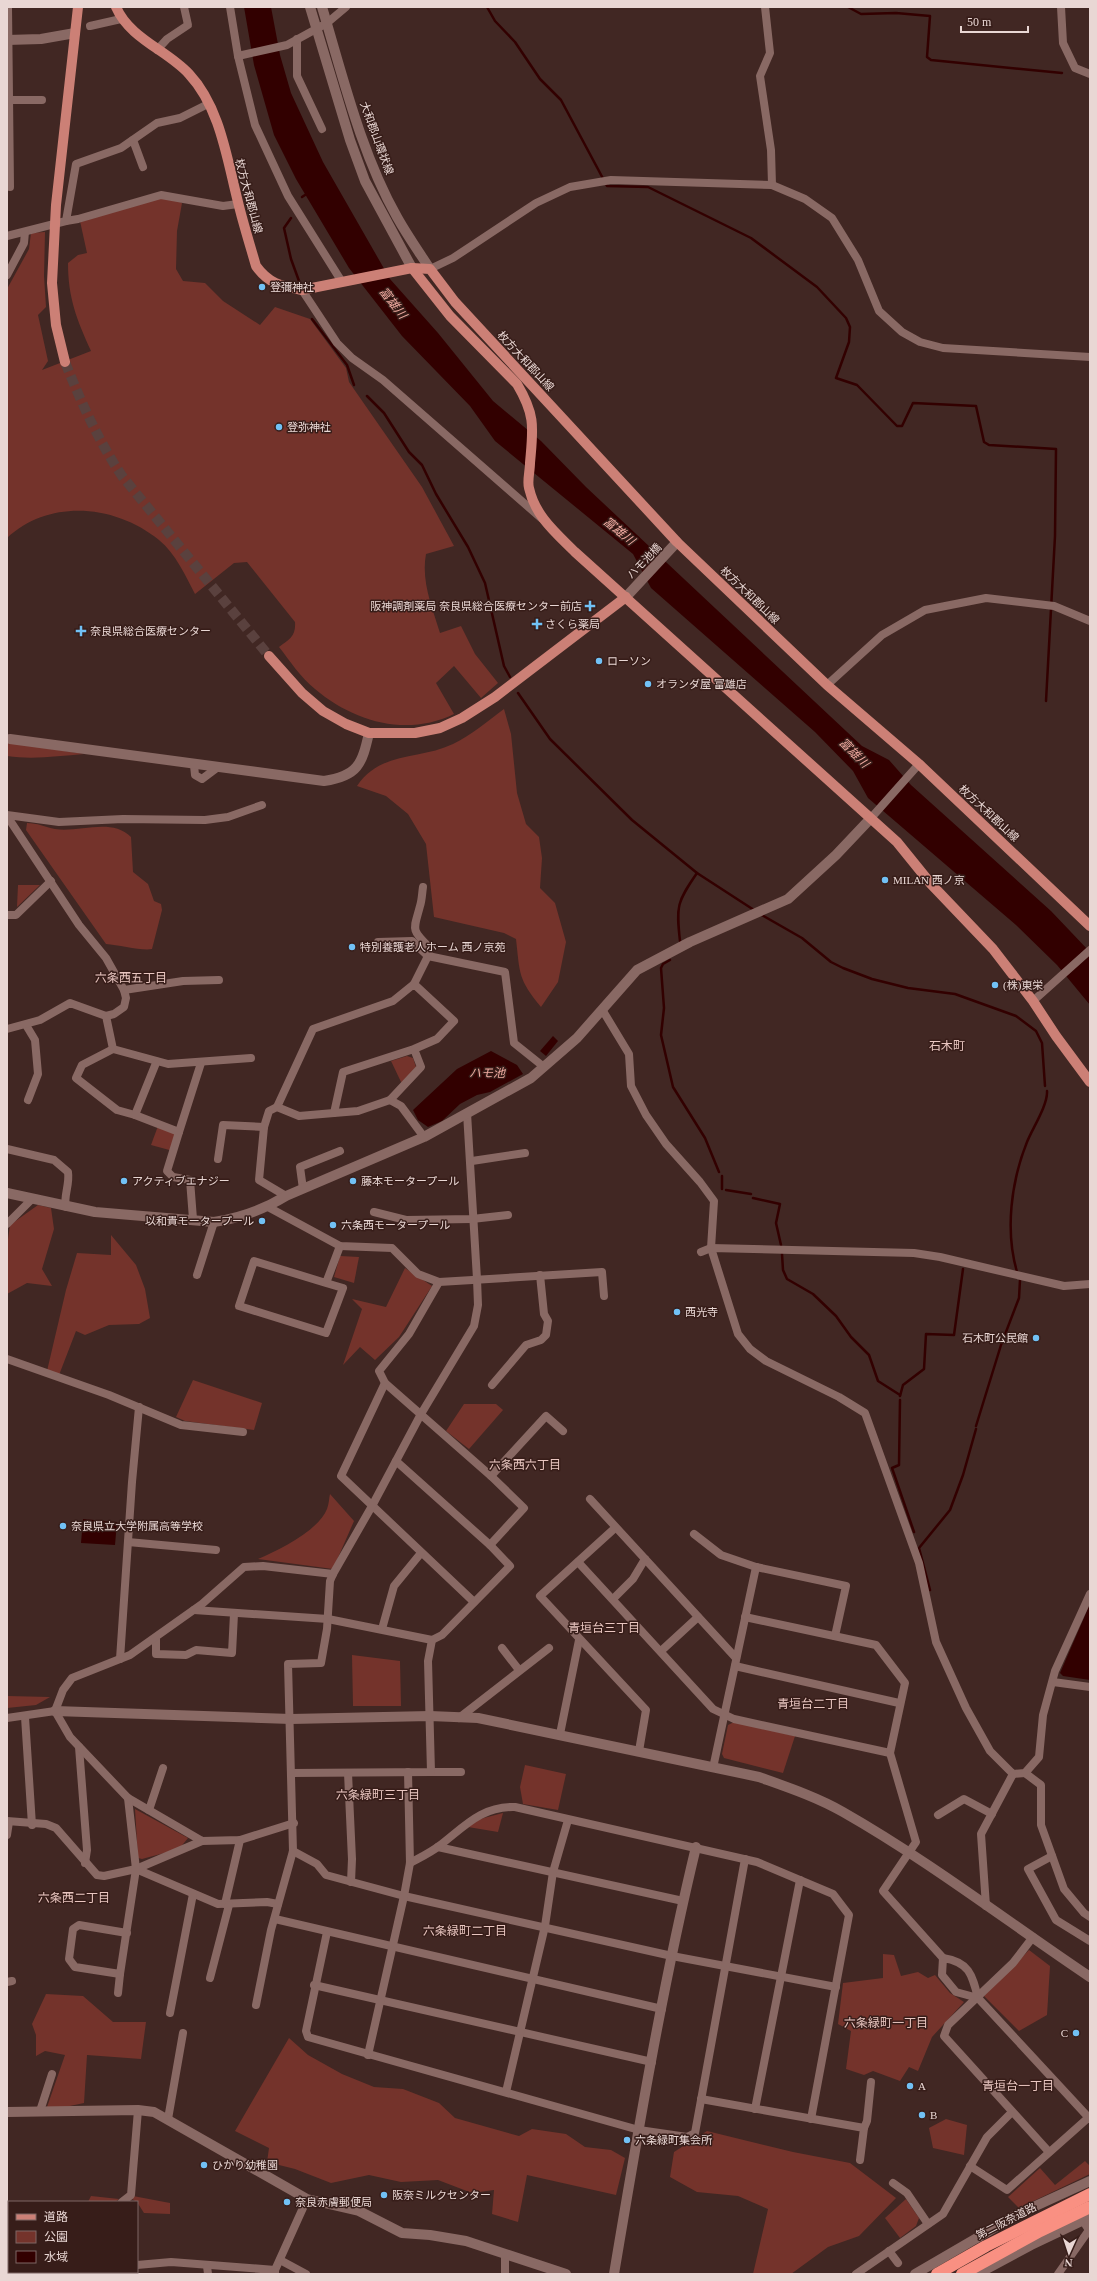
<svg xmlns="http://www.w3.org/2000/svg" width="1097" height="2281" viewBox="0 0 1097 2281" font-family="'Times New Roman','Noto Sans JP',serif">
<rect width="100%" height="100%" fill="#412723"/>
<g fill="#74332b">
<path d="M155,198L175,199L182,203L177,231L176,269L183,281L205,283L223,301L260,325L275,307L310,319L346,368L349,382L422,487L454,546L426,554C421,581 432,607 440,633L461,626L475,654L498,683L481,698L454,666L436,683L454,714C407,737 354,722 315,689C301,678 290,661 279,647C290,639 296,636 295,622L247,562L234,563L195,594C185,575 176,554 159,540C116,505 50,498 7,538V289L29,249L31,233L45,232L44,276L46,307L38,315L48,361L42,370L91,351C77,320 68,298 68,263L78,255L87,253L80,221Z"/>
<path d="M504,709L511,734L517,793L526,824L539,837L542,858L540,888L555,903L566,942L558,982L541,1007C518,979 520,974 516,939L504,933L434,917L426,844L408,814L386,796L357,786C380,751 420,760 453,744C471,735 488,721 504,709Z"/>
<path d="M7,742L84,754C58,756 33,760 7,756Z"/>
<path d="M27,823C37,823 45,827 55,829C79,833 111,817 131,837L133,872L148,884L154,901L161,904L162,910L152,949C142,951 119,945 106,944L26,830Z"/>
<polygon points="18,885 40,885 17,907"/>
<polygon points="407,1056 413,1058 416,1067 402,1084 391,1061"/>
<polygon points="158,1126 178,1134 173,1151 151,1145"/>
<polygon points="38,1205 51,1208 54,1229 42,1269 52,1286 27,1283 7,1294 7,1246 10,1225"/>
<polygon points="111,1235 136,1265 145,1289 150,1318 139,1324 109,1325 85,1335 76,1331 59,1375 47,1371 66,1290 77,1253 111,1255"/>
<polygon points="340,1256 359,1257 354,1283 334,1277"/>
<polygon points="405,1268 432,1286 399,1337 375,1360 360,1347 343,1365 362,1309 352,1299 386,1307"/>
<polygon points="193,1380 262,1403 254,1430 185,1421 176,1417"/>
<polygon points="464,1404 496,1404 503,1410 469,1449 446,1431"/>
<path d="M330,1494L354,1521L333,1569L258,1559C279,1550 318,1531 327,1509C329,1504 329,1498 330,1494Z"/>
<polygon points="352,1655 400,1661 401,1706 353,1706"/>
<polygon points="7,1696 50,1697 36,1705 7,1708"/>
<polygon points="734,1722 795,1736 783,1773 724,1758 722,1754 728,1725"/>
<polygon points="525,1765 566,1774 558,1810 523,1804 520,1787"/>
<polygon points="135,1809 188,1838 179,1849 142,1859 138,1858"/>
<polygon points="503,1813 498,1832 468,1827 480,1819"/>
<polygon points="1029,1950 1050,1966 1047,2015 1019,2031 984,1996"/>
<polygon points="883,1954 894,1955 901,1976 918,1972 928,1978 935,1975 950,1993 964,2002 932,2037 918,2071 909,2067 900,2081 873,2071 864,2075 846,2069 851,2031 838,2024 843,1983 883,1978"/>
<polygon points="46,1994 83,1996 113,2022 146,2022 141,2059 87,2055 84,2103 65,2107 47,2107 65,2055 45,2051 36,2056 36,2035 32,2024"/>
<polygon points="289,2038 308,2055 342,2074 374,2087 403,2089 439,2103 455,2118 519,2136 532,2129 566,2134 585,2147 611,2150 625,2158 616,2195 527,2175 518,2222 492,2214 494,2190 472,2193 438,2180 401,2182 369,2175 331,2183 295,2169 267,2162 269,2148 235,2131"/>
<polygon points="946,2119 967,2125 964,2155 933,2148 929,2128"/>
<polygon points="707,2131 793,2152 850,2163 896,2198 859,2236 828,2247 791,2274 753,2274 768,2209 738,2196 697,2192 670,2177 674,2152"/>
<polygon points="1085,2161 1090,2166 1090,2174 1019,2208 1008,2197 1040,2168 1055,2185"/>
<polygon points="91,2196 119,2199 115,2202 88,2202"/>
<polygon points="133,2196 170,2203 170,2214 144,2213 137,2202 132,2199"/>
<polygon points="906,2199 919,2218 916,2226 900,2238 885,2218"/>
</g>
<g fill="#320000">
<polygon points="244,7 271,7 280,55 291,93 323,162 390,279 438,333 493,401 541,441 586,487 862,746 889,760 911,785 1051,911 1090,952 1090,1005 1057,965 1016,925 868,798 853,771 815,732 651,588 633,554 495,441 470,406 402,336 349,268 296,179 274,135 254,65"/>
<polygon points="553,1036 558,1041 546,1056 540,1051"/>
<polygon points="491,1051 517,1065 523,1074 490,1092 477,1095 460,1104 442,1121 428,1127 418,1120 413,1110 457,1069"/>
<polygon points="83,1519 117,1522 115,1545 81,1543"/>
<polygon points="1090,1604 1090,1680 1063,1676 1060,1673"/>
</g>
<g fill="none" stroke-linecap="round" stroke-linejoin="round">
<g stroke="#320000" stroke-width="2.5">
<polyline points="487,7 495,21 515,42 540,79 561,100 607,186 648,187 751,238 817,287 846,318 850,327 849,342 836,378 857,385 897,426 902,426 913,403 976,406 984,442 989,445 1056,449 1055,536 1046,701"/>
<polyline points="848,7 861,14 896,13 930,16 927,57 931,60 1062,73"/>
<polyline points="302,197 308,193"/>
<polyline points="291,218 284,228 291,259 299,281"/>
<polyline points="312,319 347,365 354,385"/>
<polyline points="367,396 384,413 409,452 422,465 436,494 468,547 485,583 504,666 510,677"/>
<polyline points="518,693 550,739 632,820 697,873 754,910"/>
<polyline points="760,914 802,938 831,962 843,968 872,979 908,988 955,994 1016,1016 1036,1031 1042,1043 1045,1086"/>
<path d="M680,941C676,906 677,902 697,873"/>
<polyline points="670,960 663,964 661,968 664,1008 661,1035 673,1087 705,1138 719,1172"/>
<polyline points="722,1176 722,1189"/>
<polyline points="726,1190 751,1194"/>
<polyline points="753,1198 780,1204 776,1223 781,1245"/>
<polyline points="782,1254 783,1270 787,1279 813,1294 836,1316 851,1337 869,1355 878,1381 900,1395"/>
<path d="M1017,1272C1005,1231 1011,1182 1027,1142C1032,1129 1048,1105 1047,1091"/>
<polyline points="900,1396 903,1385 924,1369 926,1334 954,1335 963,1269"/>
<polyline points="900,1400 899,1465 892,1468 914,1532"/>
<polyline points="976,1426 1001,1345 1019,1298 1020,1280"/>
<polyline points="930,1590 919,1548 950,1510 963,1475 976,1429"/>
</g>
<path stroke="#5a413e" stroke-width="10" stroke-dasharray="10 5" stroke-linecap="butt" d="M65,362C81,402 98,440 122,476L269,656"/>
<g stroke="#896964" stroke-width="8">
<polyline points="8,7 10,187"/>
<polyline points="230,7 238,56 255,125 288,196 342,282"/>
<polyline points="765,7 770,53 760,76 771,150 772,185"/>
<polyline points="1061,7 1063,43 1075,68 1090,74"/>
<polyline points="90,26 121,19"/>
<polyline points="297,39 297,76 322,129"/>
<polyline points="157,50 167,39 188,25 184,7"/>
<polyline points="238,56 287,45 327,23 346,7"/>
<polyline points="9,100 42,100"/>
<polyline points="133,140 143,167"/>
<polyline points="66,221 78,219 161,195 223,206 238,204"/>
<polyline points="7,236 66,221 76,164 121,148 157,123 180,118 208,104"/>
<polyline points="430,269 453,258 536,203 570,187 611,180 772,185 805,199 832,218 858,260 879,311 902,332 920,342 943,348 1090,357"/>
<polyline points="7,275 24,243 25,232"/>
<polyline points="302,290 337,343 352,358 383,380 541,518"/>
<polyline points="827,685 882,635 925,610 986,598 1054,606 1090,621"/>
<polyline points="194,765 195,775 202,779 218,767"/>
<polyline points="7,815 59,822 123,819 205,820 228,817 262,805"/>
<polyline points="7,816 79,925 106,958 124,990 126,998 124,1007 114,1014 106,1016"/>
<polyline points="871,818 919,764"/>
<path d="M423,887C422,893 422,900 420,906C414,929 410,929 429,947L428,956"/>
<polyline points="7,915 16,915 51,881"/>
<polyline points="378,942 412,941 428,956"/>
<polyline points="414,984 428,956 505,972 514,1043 544,1067"/>
<polyline points="124,990 183,981 219,980"/>
<polyline points="1033,1001 1090,950"/>
<polyline points="603,1011 629,1054 631,1086 646,1115 666,1144 700,1182 714,1201 711,1248 738,1334 750,1349 766,1361 839,1397 865,1413 919,1563 936,1642 966,1708 990,1751 1013,1774 1025,1773 1039,1757 1043,1715 1055,1671 1090,1594"/>
<polyline points="26,1025 35,1040 38,1074 28,1100"/>
<polyline points="7,1029 40,1020 70,1003 106,1016 113,1049 168,1064 251,1058"/>
<polyline points="113,1049 82,1065 76,1078 117,1110 135,1115"/>
<polyline points="414,1049 343,1072 334,1113 299,1116 277,1107 313,1029 393,1001 414,984 454,1021 437,1039 414,1049 421,1067 390,1100 401,1106 424,1137"/>
<polyline points="156,1063 135,1115 179,1132 201,1063"/>
<polyline points="277,1107 269,1111 264,1127 259,1180 286,1196"/>
<polyline points="334,1113 358,1111 390,1100"/>
<polyline points="179,1132 167,1171 173,1177 190,1180 193,1219"/>
<path d="M7,1149L54,1160L68,1172C70,1185 63,1197 66,1207"/>
<polyline points="218,1159 223,1125 264,1127"/>
<polyline points="472,1161 525,1153"/>
<polyline points="303,1189 300,1167 340,1151"/>
<polyline points="268,1207 340,1246 392,1248 418,1274 439,1282"/>
<polyline points="374,1212 406,1220 472,1219 508,1215"/>
<polyline points="7,1224 32,1199"/>
<polyline points="701,1252 711,1248 914,1253 940,1257 1064,1286 1090,1284"/>
<polyline points="197,1275 214,1222"/>
<polyline points="326,1283 254,1261 239,1306 326,1333 343,1288 326,1283 340,1246"/>
<polyline points="7,1359 109,1395 181,1425 243,1432"/>
<polyline points="385,1383 341,1476 474,1602"/>
<polyline points="492,1385 526,1345 541,1340 546,1335 548,1321 544,1314 540,1275"/>
<polyline points="491,1476 546,1416 563,1431"/>
<polyline points="590,1499 736,1658"/>
<polyline points="615,1528 540,1596 646,1710 639,1751"/>
<polyline points="694,1534 721,1555 756,1567 846,1586 835,1636"/>
<polyline points="128,1542 216,1550"/>
<polyline points="490,1545 524,1508 491,1476 385,1383 379,1371 409,1334 439,1282 602,1272 604,1296"/>
<polyline points="578,1562 713,1709 734,1719 890,1753"/>
<polyline points="613,1599 633,1579 645,1559"/>
<polyline points="194,1610 328,1619 432,1640"/>
<polyline points="745,1617 876,1645 905,1683 890,1753 916,1842 883,1891 943,1958"/>
<polyline points="382,1629 394,1586 421,1553"/>
<polyline points="156,1639 156,1654 186,1655 196,1650 232,1653 234,1614"/>
<polyline points="502,1648 519,1670"/>
<polyline points="661,1651 698,1617"/>
<polyline points="120,1659 132,1482 139,1407"/>
<polyline points="735,1666 899,1703"/>
<polyline points="1053,1682 1090,1687"/>
<polyline points="25,1717 32,1825"/>
<polyline points="7,1718 55,1711"/>
<polyline points="459,1718 549,1648"/>
<polyline points="560,1734 579,1640"/>
<polyline points="79,1747 87,1850 85,1863"/>
<polyline points="713,1768 756,1567"/>
<polyline points="431,1772 461,1772"/>
<polyline points="291,1773 431,1772 428,1661 432,1640 442,1635 510,1566 490,1545 396,1461"/>
<polyline points="348,1773 352,1859 351,1882"/>
<polyline points="1025,1773 1041,1785 1041,1825 1064,1889 1084,1913 1090,1917"/>
<polyline points="149,1810 163,1768"/>
<polyline points="938,1815 964,1799 992,1814"/>
<polyline points="7,1821 46,1824 56,1828 97,1875 104,1876 136,1869 218,1904 267,1902 278,1904"/>
<polyline points="294,1823 240,1840 202,1841 128,1798 70,1737 55,1711 63,1690 72,1678 130,1655 202,1604 244,1567 263,1566 333,1574"/>
<polyline points="7,1835 9,1822"/>
<polyline points="438,1847 683,1901"/>
<polyline points="293,1851 317,1864 326,1875 404,1896 672,1956 836,1987"/>
<polyline points="1052,1856 1028,1869 1056,1920 1090,1941"/>
<path d="M410,1863C419,1858 430,1853 439,1846C464,1827 481,1806 515,1807L757,1862L833,1894L849,1915L811,2119"/>
<polyline points="136,1869 202,1841"/>
<polyline points="225,1904 240,1840"/>
<polyline points="986,1906 981,1834 1013,1774"/>
<polyline points="275,1919 662,2009"/>
<polyline points="327,1932 306,2031 308,2037 639,2130 687,2137 695,2133 745,1859"/>
<polyline points="127,1933 79,1925 73,1929 69,1959 75,1967 120,1974 136,1869 128,1798"/>
<polyline points="1033,1937 1013,1963 948,2025 944,2036 1049,2152"/>
<polyline points="210,1978 229,1905"/>
<polyline points="7,1982 12,1981"/>
<polyline points="314,1985 652,2062"/>
<polyline points="118,1993 120,1974"/>
<path d="M978,1998L956,1992L942,1975L943,1958C969,1962 972,1974 978,1998L1090,2119"/>
<polyline points="256,2005 271,1930 293,1851 288,1664 321,1663 327,1629 330,1581 333,1574 372,1506 421,1414 474,1326 478,1305 477,1279 467,1113"/>
<polyline points="170,2013 193,1894"/>
<polyline points="368,2055 404,1896 410,1863 408,1772"/>
<polyline points="506,2092 545,1926 553,1872 568,1820"/>
<polyline points="701,2099 864,2128 860,2160"/>
<polyline points="755,2109 800,1880"/>
<polyline points="40,2111 52,2074"/>
<polyline points="168,2119 183,2033"/>
<polyline points="864,2128 867,2121 871,2082"/>
<polyline points="970,2166 1007,2190 1088,2118"/>
<polyline points="893,2183 907,2193 928,2224"/>
<polyline points="122,2202 131,2195 138,2110"/>
<polyline points="889,2251 898,2263"/>
<polyline points="280,2260 306,2274"/>
<polyline points="137,2265 171,2262 275,2270"/>
<polyline points="207,2266 208,2274"/>
<polyline points="88,2272 88,2274"/>
<polyline points="275,2273 275,2270 307,2199"/>
<polyline points="25,2274 53,2272"/>
<polyline points="505,2274 505,2254"/>
<polyline points="856,2274 943,2214 987,2137 1012,2112"/>
<polyline points="1058,2274 1089,2230 1083,2221"/>
</g>
<g stroke="#896964" stroke-width="10">
<polyline points="7,40 41,39 75,33"/>
<polyline points="626,597 677,542"/>
<path d="M10,739L324,781C358,776 362,764 369,733"/>
<path d="M7,1193L95,1212L214,1222C240,1218 263,1210 286,1196L424,1137L531,1078L577,1038L637,970L690,942L788,899L836,855L871,818"/>
<path d="M55,1711L291,1719L430,1716L478,1718L759,1777C787,1787 817,1797 843,1812C929,1861 1008,1922 1090,1977"/>
<polyline points="7,2112 138,2110 154,2112 307,2199 359,2211 402,2233 430,2235 466,2241 566,2274"/>
<path d="M614,2274C638,2131 662,1988 696,1847"/>
<polyline points="915,2274 1018,2214 1090,2181"/>
<polyline points="977,2274 1031,2245 1090,2217"/>
</g>
<g stroke="#896964" stroke-width="10">
<polyline points="310,7 350,140 365,181 412,268"/>
<path d="M322,7C343,77 361,153 397,217C407,235 419,252 430,269"/>
</g>
<g stroke="#cc8076" stroke-width="10">
<path d="M116,7C130,39 167,50 189,74C220,107 227,159 238,202C243,223 250,245 256,266C269,284 281,286 302,290L412,268L430,269L455,302L677,542L827,685L919,764L1090,926"/>
<path d="M412,268L450,316L517,384C536,416 533,428 530,463C530,471 527,481 529,488C535,516 556,533 575,552L897,842L931,884L993,949L1033,1001L1056,1036L1090,1082"/>
<polyline points="65,362 56,325 52,283 56,205 78,7"/>
<polyline points="269,656 302,693 323,711 346,724 369,733 415,733 440,728 462,718 495,697 626,597"/>
</g>
<g stroke="#f99082" stroke-width="12">
<polyline points="937,2274 986,2246 1090,2194"/>
<polyline points="962,2274 1040,2231 1090,2207"/>
</g>
</g>
<g fill="#71c1f5" stroke="#371d19" stroke-width="1.5">
<circle cx="262" cy="287" r="4"/>
<circle cx="279" cy="427" r="4"/>
<path d="M588 600h4v4h4v4h-4v4h-4v-4h-4v-4h4z"/>
<path d="M535 618h4v4h4v4h-4v4h-4v-4h-4v-4h4z"/>
<path d="M79 625h4v4h4v4h-4v4h-4v-4h-4v-4h4z"/>
<circle cx="599" cy="661" r="4"/>
<circle cx="648" cy="684" r="4"/>
<circle cx="885" cy="880" r="4"/>
<circle cx="352" cy="947" r="4"/>
<circle cx="995" cy="985" r="4"/>
<circle cx="124" cy="1181" r="4"/>
<circle cx="353" cy="1181" r="4"/>
<circle cx="262" cy="1221" r="4"/>
<circle cx="333" cy="1225" r="4"/>
<circle cx="677" cy="1312" r="4"/>
<circle cx="1036" cy="1338" r="4"/>
<circle cx="63" cy="1526" r="4"/>
<circle cx="1076" cy="2033" r="4"/>
<circle cx="910" cy="2086" r="4"/>
<circle cx="922" cy="2115" r="4"/>
<circle cx="627" cy="2140" r="4"/>
<circle cx="204" cy="2165" r="4"/>
<circle cx="384" cy="2195" r="4"/>
<circle cx="287" cy="2202" r="4"/>
</g>
<g text-anchor="middle" dominant-baseline="central" stroke-width="3" stroke-linejoin="round" paint-order="stroke">
<g font-size="11" fill="#e9d7d4" stroke="#371d19">
<text transform="translate(377 138) rotate(70)">大和郡山環状線</text>
<text transform="translate(249 196) rotate(75)">枚方大和郡山線</text>
<text transform="translate(526 361) rotate(47)">枚方大和郡山線</text>
<text transform="translate(644 561) rotate(-46)">ハモ池橋</text>
<text transform="translate(750 595) rotate(44)">枚方大和郡山線</text>
<text transform="translate(989 813) rotate(43)">枚方大和郡山線</text>
<text transform="translate(1006 2221) rotate(-27)">第二阪奈道路</text>
</g>
<g font-size="11" fill="#e9d7d4" stroke="#371d19" text-anchor="start">
<text x="270" y="287">登彌神社</text>
<text x="287" y="427">登弥神社</text>
<text x="582" y="606" text-anchor="end">阪神調剤薬局 奈良県総合医療センター前店</text>
<text x="545" y="624">さくら薬局</text>
<text x="90" y="631">奈良県総合医療センター</text>
<text x="607" y="661">ローソン</text>
<text x="656" y="684">オランダ屋 富雄店</text>
<text x="893" y="880">MILAN 西ノ京</text>
<text x="360" y="947">特別養護老人ホーム 西ノ京苑</text>
<text x="1003" y="985">(株)東栄</text>
<text x="132" y="1181">アクティブエナジー</text>
<text x="361" y="1181">藤本モータープール</text>
<text x="254" y="1221" text-anchor="end">以和貴モータープール</text>
<text x="341" y="1225">六条西モータープール</text>
<text x="685" y="1312">西光寺</text>
<text x="1028" y="1338" text-anchor="end">石木町公民館</text>
<text x="71" y="1526">奈良県立大学附属高等学校</text>
<text x="1068" y="2033" text-anchor="end">C</text>
<text x="918" y="2086">A</text>
<text x="930" y="2115">B</text>
<text x="635" y="2140">六条緑町集会所</text>
<text x="212" y="2165">ひかり幼稚園</text>
<text x="392" y="2195">阪奈ミルクセンター</text>
<text x="295" y="2202">奈良赤膚郵便局</text>
</g>
<g font-size="12" font-style="italic" fill="#f2aca2" stroke="#371d19">
<text transform="translate(393 303) rotate(52)">富雄川</text>
<text transform="translate(619 531) rotate(39)">富雄川</text>
<text transform="translate(854 753) rotate(45)">富雄川</text>
<text x="487" y="1073">ハモ池</text>
</g>
<g font-size="12" fill="#e9c6c0" stroke="#371d19">
<text x="131" y="978">六条西五丁目</text>
<text x="947" y="1046">石木町</text>
<text x="525" y="1465">六条西六丁目</text>
<text x="604" y="1628">青垣台三丁目</text>
<text x="813" y="1704">青垣台二丁目</text>
<text x="378" y="1795">六条緑町三丁目</text>
<text x="74" y="1898">六条西二丁目</text>
<text x="465" y="1931">六条緑町二丁目</text>
<text x="886" y="2023">六条緑町一丁目</text>
<text x="1018" y="2086">青垣台一丁目</text>
</g>
</g>
<rect width="1097" height="2281" fill="none" stroke="#e9d7d4" stroke-width="16"/>
<rect x="8" y="2201" width="130" height="72" fill="#371d19" stroke="#7e6764"/>
<rect x="16" y="2214" width="20" height="6" fill="#cc8076" stroke="#7e6764"/>
<text x="44" y="2221" font-size="12" fill="#e9d7d4">道路</text>
<rect x="16" y="2231" width="20" height="12" fill="#74332b" stroke="#7e6764"/>
<text x="44" y="2241" font-size="12" fill="#e9d7d4">公園</text>
<rect x="16" y="2251" width="20" height="12" fill="#320000" stroke="#7e6764"/>
<text x="44" y="2261" font-size="12" fill="#e9d7d4">水域</text>
<g transform="translate(1069 2253) rotate(183)" stroke="#371d19" stroke-width="3" paint-order="stroke">
<path d="M0-3L7 15L0 10L-7 15Z" fill="#e9d7d4"/>
<text y="-6" font-size="11" font-weight="bold" text-anchor="middle" fill="#e9d7d4">N</text>
</g>
<path d="M961 26v6h67v-6" fill="none" stroke="#e9d7d4" stroke-width="2"/>
<text x="967" y="26" font-size="12" fill="#e9d7d4" stroke="#371d19" stroke-width="3" paint-order="stroke">50 m</text>
</svg>
